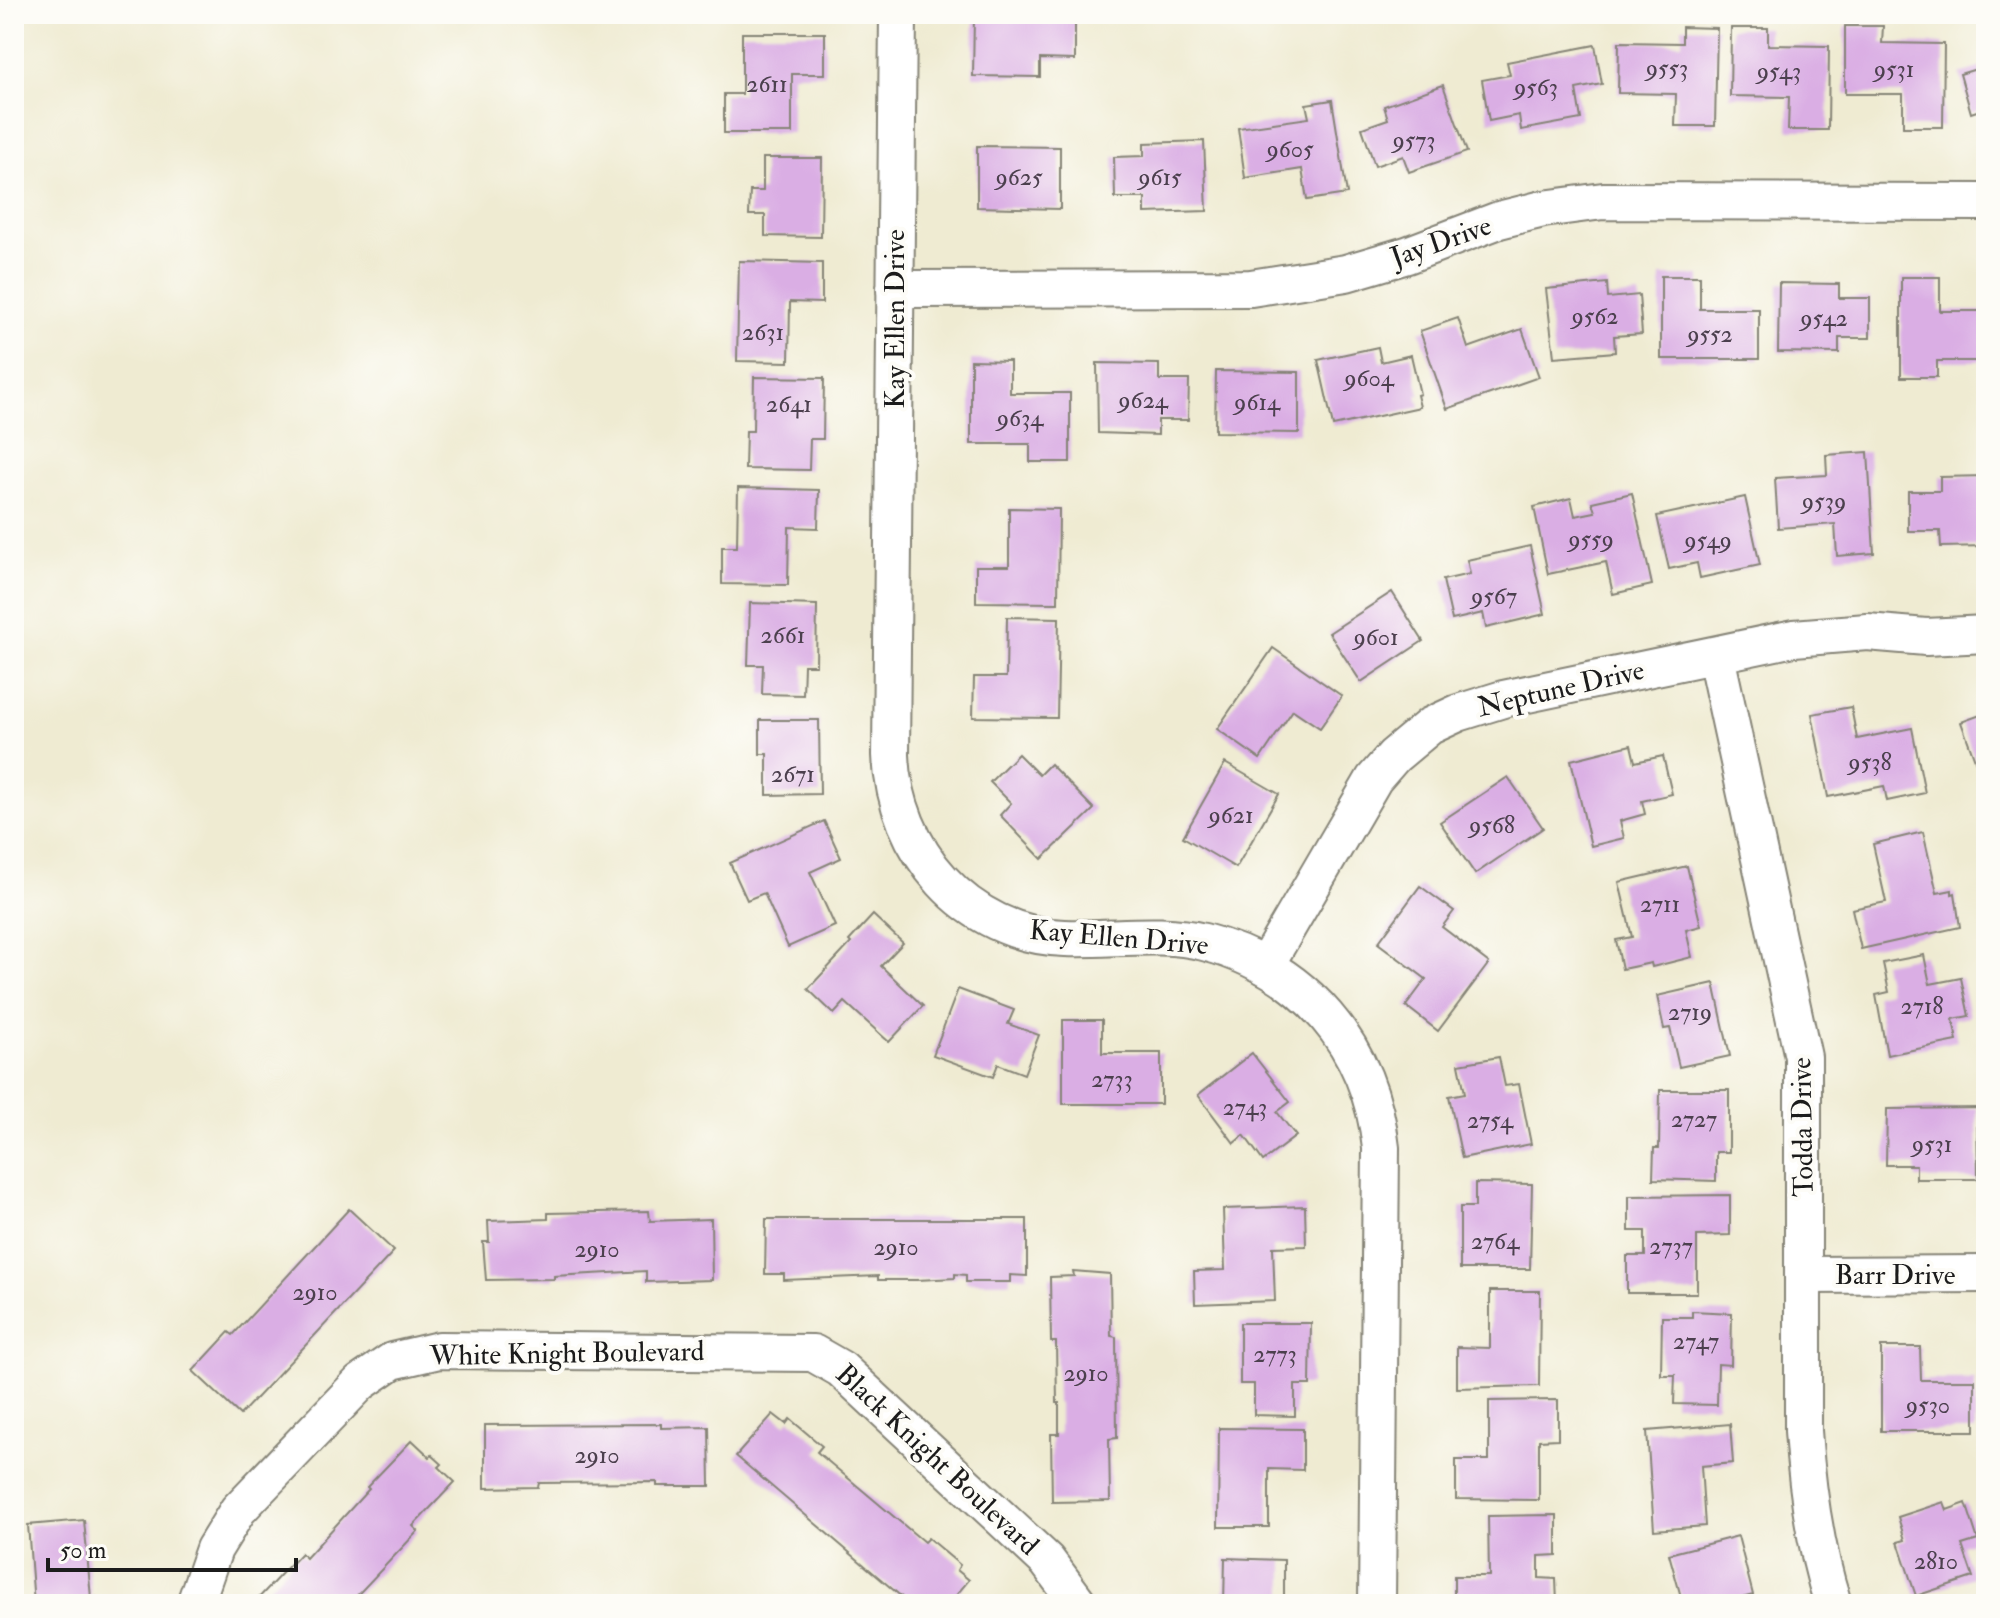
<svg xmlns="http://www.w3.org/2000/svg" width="2000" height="1618" viewBox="0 0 2000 1618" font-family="'IM FELL Double Pica',serif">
<rect width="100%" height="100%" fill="#fdfcf7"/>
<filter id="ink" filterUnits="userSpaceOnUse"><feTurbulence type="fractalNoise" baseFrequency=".0125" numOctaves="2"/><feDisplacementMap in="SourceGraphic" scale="16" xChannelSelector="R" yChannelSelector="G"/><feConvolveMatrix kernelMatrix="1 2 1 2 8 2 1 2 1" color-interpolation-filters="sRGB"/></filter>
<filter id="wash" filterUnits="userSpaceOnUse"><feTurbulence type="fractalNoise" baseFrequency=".006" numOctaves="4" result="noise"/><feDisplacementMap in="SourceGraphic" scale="32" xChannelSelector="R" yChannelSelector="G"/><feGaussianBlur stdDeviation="1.8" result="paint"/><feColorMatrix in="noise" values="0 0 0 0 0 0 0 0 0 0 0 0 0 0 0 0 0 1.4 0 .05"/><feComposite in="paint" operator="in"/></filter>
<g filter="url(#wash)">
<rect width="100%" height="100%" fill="#efebd2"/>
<g id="blocks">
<g fill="#daaee4">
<polygon points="990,14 1075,17 1075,60 1040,59 1040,77 973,76 974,15"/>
<polygon points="1845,26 1883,26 1882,43 1944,44 1943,127 1903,127 1903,94 1845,94"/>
<polygon points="1682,27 1717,28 1715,126 1675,126 1676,94 1618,93 1619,42 1682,43"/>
<polygon points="1731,28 1768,28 1768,45 1829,46 1828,130 1788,130 1789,97 1730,96"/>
<polygon points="742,33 825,33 825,74 792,74 792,133 724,133 724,94 742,94"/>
<polygon points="1595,45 1602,84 1576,89 1581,119 1521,130 1519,115 1489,121 1482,80 1510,75 1507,62"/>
<polygon points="1986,66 1986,108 1971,113 1960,74"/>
<polygon points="1443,85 1467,152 1409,172 1403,156 1375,166 1362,128 1388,119 1384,106"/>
<polygon points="1332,100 1347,194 1307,200 1302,169 1245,178 1238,128 1309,118 1306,104"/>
<polygon points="1204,141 1207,211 1145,213 1145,198 1115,198 1114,157 1144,156 1144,143"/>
<polygon points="977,146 1060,147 1060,209 977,207"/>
<polygon points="763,158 822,158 821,237 765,236 765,215 749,215 750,191 763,191"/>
<polygon points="739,261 822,263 822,303 790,302 789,362 737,361"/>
<polygon points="1661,276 1700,276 1700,309 1759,309 1759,359 1661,359"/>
<polygon points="1901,277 1940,277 1940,311 1986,311 1986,361 1937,361 1937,377 1901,377"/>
<polygon points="1607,283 1608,298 1639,295 1642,334 1614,336 1615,352 1554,357 1546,289"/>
<polygon points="1779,283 1839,284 1839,298 1870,298 1870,338 1839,338 1839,353 1778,352"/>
<polygon points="1458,318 1468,348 1522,329 1539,377 1447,409 1420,331"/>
<polygon points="1378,347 1381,362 1411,355 1420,394 1417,395 1420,407 1333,426 1318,360"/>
<polygon points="971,360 1010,361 1010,393 1070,393 1070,462 1030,462 1030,444 971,444"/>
<polygon points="1097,363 1159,364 1159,380 1189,380 1188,420 1158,420 1158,435 1098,433"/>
<polygon points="1216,371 1299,372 1299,433 1215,432"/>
<polygon points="754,377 824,378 823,439 810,439 809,470 745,469 746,431 753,431"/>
<polygon points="1868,452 1874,553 1837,556 1835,524 1778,528 1775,478 1827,475 1826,455"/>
<polygon points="1986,476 1986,546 1941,547 1940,531 1908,531 1908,491 1940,491 1940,477"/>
<polygon points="738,488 819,490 818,528 789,527 788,585 722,584 722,547 737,547"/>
<polygon points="1632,493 1652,585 1613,594 1606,562 1548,574 1534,507 1571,498 1575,516 1595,512 1592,502"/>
<polygon points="1745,497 1760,565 1700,578 1697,563 1669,569 1657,516"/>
<polygon points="1009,508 1059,509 1058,603 976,602 976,566 1009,566"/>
<polygon points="1530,546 1545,614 1486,628 1483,613 1452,620 1443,580 1470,574 1467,560"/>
<polygon points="1392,592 1423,641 1361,682 1329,633"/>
<polygon points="750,603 817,605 816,665 804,665 803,695 762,694 763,665 748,665"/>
<polygon points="1007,617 1059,618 1057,718 973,717 974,677 1006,677"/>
<polygon points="1273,648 1342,696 1320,728 1293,710 1260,759 1217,729"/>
<polygon points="1851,707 1857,739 1912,728 1925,793 1887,801 1884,786 1828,797 1812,714"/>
<polygon points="1986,713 1986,790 1961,722"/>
<polygon points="760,720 819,720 820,794 767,795 767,754 760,754"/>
<polygon points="1631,745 1635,762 1663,756 1672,794 1642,801 1645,814 1620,821 1624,838 1591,846 1571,760"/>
<polygon points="1018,754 1039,775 1050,764 1094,809 1042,859 1000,815 1011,803 990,782"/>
<polygon points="1225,763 1279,794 1236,868 1183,837"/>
<polygon points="1508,777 1543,828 1475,874 1440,822"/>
<polygon points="824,821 841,858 810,872 835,926 788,947 764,893 747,900 730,863"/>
<polygon points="1923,832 1937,893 1952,890 1952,894 1955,893 1960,927 1861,949 1852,909 1886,902 1873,844"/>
<polygon points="1687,866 1701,926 1686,930 1692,957 1652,967 1651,963 1622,969 1616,940 1632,937 1619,882"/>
<polygon points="1420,886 1454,911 1442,927 1489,963 1438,1031 1406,1006 1426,979 1378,943"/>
<polygon points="873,915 903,943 881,966 923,1006 889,1042 845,1002 834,1014 808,989 851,943 849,941"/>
<polygon points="1924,955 1930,984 1961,978 1969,1016 1953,1019 1957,1041 1887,1055 1876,995 1889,992 1883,963"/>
<polygon points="1714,983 1730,1056 1679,1067 1670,1028 1664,1029 1657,996"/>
<polygon points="958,989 1014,1010 1008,1024 1039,1035 1024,1074 998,1064 993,1077 933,1055"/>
<polygon points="1063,1020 1102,1020 1102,1053 1161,1053 1161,1104 1063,1104"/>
<polygon points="1252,1053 1290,1102 1277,1112 1296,1136 1263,1161 1244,1135 1234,1143 1198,1095"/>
<polygon points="1499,1057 1505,1086 1519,1084 1531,1144 1462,1158 1449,1096 1465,1093 1459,1064"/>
<polygon points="1660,1090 1729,1090 1729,1152 1716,1152 1716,1181 1653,1179 1654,1148 1659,1148"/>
<polygon points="1977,1108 1978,1179 1916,1179 1916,1165 1886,1165 1887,1109"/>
<polygon points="1475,1183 1532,1184 1530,1269 1460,1269 1460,1207 1475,1207"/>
<polygon points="1730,1195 1730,1235 1697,1236 1697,1293 1627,1293 1627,1256 1645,1256 1645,1231 1629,1231 1629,1196"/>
<polygon points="1305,1206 1306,1246 1273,1247 1275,1301 1195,1304 1194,1271 1225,1270 1223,1209"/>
<polygon points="349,1209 394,1251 240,1415 193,1371 229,1332 233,1335"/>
<polygon points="649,1211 650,1221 711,1219 712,1280 646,1282 646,1271 554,1276 554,1279 486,1280 483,1242 489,1242 488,1221 548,1219 548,1213"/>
<polygon points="766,1219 1027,1219 1027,1276 1010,1275 1010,1282 966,1282 966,1275 955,1274 955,1278 917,1280 878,1280 878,1276 784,1280 784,1274 765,1274"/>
<polygon points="1073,1271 1110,1274 1111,1336 1116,1337 1117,1438 1109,1439 1110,1501 1052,1502 1051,1434 1059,1434 1059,1403 1057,1403 1056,1342 1051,1342 1050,1277 1074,1276"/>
<polygon points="1490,1291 1540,1291 1539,1386 1457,1388 1457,1347 1490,1348"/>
<polygon points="1692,1311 1732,1313 1731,1365 1718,1364 1717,1405 1674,1404 1675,1375 1661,1375 1662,1317 1692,1317"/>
<polygon points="1240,1323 1311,1323 1310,1385 1295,1385 1295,1416 1254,1415 1254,1384 1240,1384"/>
<polygon points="1881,1347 1920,1347 1921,1380 1975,1380 1975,1431 1881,1431"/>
<polygon points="1558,1400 1558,1439 1539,1440 1539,1500 1456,1499 1456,1460 1489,1460 1489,1401"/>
<polygon points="773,1414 786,1424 790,1419 822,1446 817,1452 924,1542 928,1538 960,1565 957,1570 969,1580 949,1604 910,1604 736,1456"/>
<polygon points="661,1424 661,1428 709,1427 710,1486 657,1486 657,1482 539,1483 538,1487 485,1488 485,1425"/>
<polygon points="1730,1424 1733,1463 1701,1466 1705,1526 1654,1530 1647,1431"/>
<polygon points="1219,1428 1303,1429 1303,1470 1269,1469 1269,1527 1218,1527"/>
<polygon points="412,1440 430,1457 432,1455 442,1464 439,1467 455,1482 413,1526 418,1531 349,1604 341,1598 335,1604 253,1604 301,1553 306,1558 369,1489 367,1487"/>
<polygon points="1944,1502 1947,1510 1966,1503 1978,1540 1962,1545 1973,1577 1916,1596 1898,1542 1905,1540 1898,1517"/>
<polygon points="1557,1515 1557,1555 1539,1556 1539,1578 1556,1579 1557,1604 1454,1604 1454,1576 1489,1576 1488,1516"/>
<polygon points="84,1520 91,1598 96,1597 97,1604 34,1604 28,1525"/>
<polygon points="1738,1536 1753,1595 1738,1599 1739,1604 1683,1604 1669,1554"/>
<polygon points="1225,1558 1284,1560 1284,1604 1224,1604"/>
</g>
</g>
</g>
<g filter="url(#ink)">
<use href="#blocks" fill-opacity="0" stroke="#868477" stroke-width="2"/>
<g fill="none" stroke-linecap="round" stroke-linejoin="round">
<g stroke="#868477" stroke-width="40">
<g id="minor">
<path d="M898,14L891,755C895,850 966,935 1065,938C1109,940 1162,931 1204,942C1304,968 1370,1044 1381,1148L1377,1604"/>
<polyline points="895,289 1251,288 1346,273 1407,255 1499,220 1543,209 1603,201 1986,202"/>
<path d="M1716,656L1803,1057V1431C1807,1490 1815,1547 1833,1604"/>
<polyline points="1265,966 1374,779 1394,756 1430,726 1458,713 1503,699 1794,638 1867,632 1926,637 1986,634"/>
<polyline points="1804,1275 1986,1274"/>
<polyline points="195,1604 214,1549 238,1510 360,1383 392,1361 439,1350 813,1353 841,1369 1047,1561 1079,1604"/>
</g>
</g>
<use href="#minor" stroke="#fff" stroke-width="36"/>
</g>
</g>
<g text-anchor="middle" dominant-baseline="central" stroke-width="8" stroke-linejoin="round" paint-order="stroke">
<g font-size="24" fill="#4c404e">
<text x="1667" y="68">9553</text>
<text x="1894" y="69">9531</text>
<text x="1779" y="71">9543</text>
<text x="767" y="84">2611</text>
<text x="1536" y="87">9563</text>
<text x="1414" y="140">9573</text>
<text x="1290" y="149">9605</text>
<text x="1019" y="177">9625</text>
<text x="1160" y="177">9615</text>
<text x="1595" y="316">9562</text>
<text x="1824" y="318">9542</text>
<text x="763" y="332">2631</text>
<text x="1710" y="334">9552</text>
<text x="1369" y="378">9604</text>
<text x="1143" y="400">9624</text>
<text x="1257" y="402">9614</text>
<text x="789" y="404">2641</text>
<text x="1020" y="418">9634</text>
<text x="1824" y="501">9539</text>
<text x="1591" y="539">9559</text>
<text x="1708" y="540">9549</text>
<text x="1494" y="596">9567</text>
<text x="783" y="635">2661</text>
<text x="1376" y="637">9601</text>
<text x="1870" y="762">9538</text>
<text x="793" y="774">2671</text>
<text x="1231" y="815">9621</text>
<text x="1492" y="825">9568</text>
<text x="1660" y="904">2711</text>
<text x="1922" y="1006">2718</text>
<text x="1690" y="1012">2719</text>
<text x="1112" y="1079">2733</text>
<text x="1245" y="1107">2743</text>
<text x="1694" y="1119">2727</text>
<text x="1490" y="1120">2754</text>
<text x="1932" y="1144">9531</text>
<text x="1495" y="1241">2764</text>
<text x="1671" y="1246">2737</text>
<text x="896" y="1247">2910</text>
<text x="597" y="1249">2910</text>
<text x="315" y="1292">2910</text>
<text x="1696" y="1341">2747</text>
<text x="1275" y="1354">2773</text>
<text x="1086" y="1373">2910</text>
<text x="1928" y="1405">9530</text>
<text x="597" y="1455">2910</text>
<text x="1936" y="1561">2810</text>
</g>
<g font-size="28" fill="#1c1c1c" stroke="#fdfcf7">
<text transform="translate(1441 242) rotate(-19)">Jay Drive</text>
<text transform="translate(895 319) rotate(-90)">Kay Ellen Drive</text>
<text transform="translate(1561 689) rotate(-13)">Neptune Drive</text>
<text transform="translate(1119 938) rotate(5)">Kay Ellen Drive</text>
<text transform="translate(1803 1127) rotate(-91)">Todda Drive</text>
<text x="1895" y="1275">Barr Drive</text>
<text transform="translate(567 1354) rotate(-1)">White Knight Boulevard</text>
<text transform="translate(937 1460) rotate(43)">Black Knight Boulevard</text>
</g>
</g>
<rect width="2000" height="1618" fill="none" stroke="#fdfcf7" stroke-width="48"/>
<path d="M48 1558v12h248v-12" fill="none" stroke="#1c1c1c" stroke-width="4"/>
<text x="60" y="1558" font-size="24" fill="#1c1c1c" stroke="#fdfcf7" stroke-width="6" paint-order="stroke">50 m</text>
</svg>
